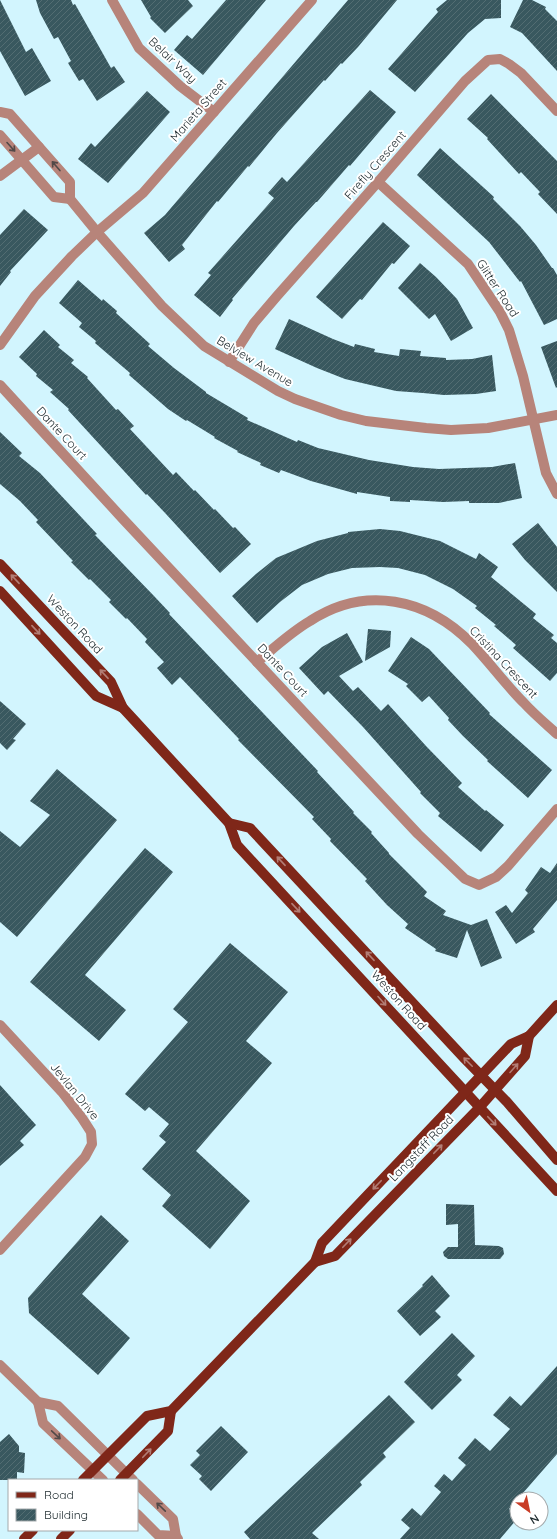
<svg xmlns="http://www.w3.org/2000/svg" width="557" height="1539" viewBox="0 0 557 1539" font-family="Quicksand,sans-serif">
<defs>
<pattern id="building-hatch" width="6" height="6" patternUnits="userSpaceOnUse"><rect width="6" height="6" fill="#39585f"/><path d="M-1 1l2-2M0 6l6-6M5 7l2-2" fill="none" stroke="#536d72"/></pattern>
</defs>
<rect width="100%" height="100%" fill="#d2f5fe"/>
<g fill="url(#building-hatch)">
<polygon points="0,0 26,52 32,48 51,81 25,96 0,51"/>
<polygon points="36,0 71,0 73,5 75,4 111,68 114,66 125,82 97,101 83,79 79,81 68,63 71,61 58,37 54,39 40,13"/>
<polygon points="141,0 188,0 193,6 165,33 150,18 151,17"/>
<polygon points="226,0 266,0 203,75 174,50 187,35 192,39"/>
<polygon points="348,0 397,0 358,47 342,64 341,63 325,81 324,80 277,133 249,167 248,166 218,202 217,201 182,245 185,249 169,262 144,233 165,215"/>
<polygon points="447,0 501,0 501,18 485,19 468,33 415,92 388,69 438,12 436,9"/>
<polygon points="523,0 532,0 546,7 545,9 557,21 557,71 522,33 510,27"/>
<polygon points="370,90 396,112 350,166 349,165 317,202 316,202 294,226 232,299 233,300 220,317 194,295 211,275 208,273 274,198 268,193 282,177 287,182"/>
<polygon points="147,91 170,112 108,183 78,159 91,143 95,147"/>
<polygon points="491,94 557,161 557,214 538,194 540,192 521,172 519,174 487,139 488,138 467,119"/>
<polygon points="440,148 494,197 493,199 520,226 536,245 552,268 553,268 557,275 557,319 544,325 521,281 520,282 489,242 417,175"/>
<polygon points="24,209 48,230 10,271 11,272 0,286 0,235"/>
<polygon points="383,222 410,246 394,264 392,263 362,300 360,299 342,319 316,297"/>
<polygon points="420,263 436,277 457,299 473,328 451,341 435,314 429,319 398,288"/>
<polygon points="78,280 102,301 103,299 117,311 116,313 150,344 148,346 174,368 206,392 206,393 248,418 247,420 297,442 298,440 318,448 369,460 413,467 439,469 492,467 515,463 522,498 499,503 469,503 469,501 443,502 410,500 410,502 390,501 390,497 357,492 357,494 311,481 281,470 279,473 260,465 261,463 237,452 238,451 214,438 215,437 187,420 186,421 168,409 129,375 130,373 95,343 96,341 79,327 82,323 59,303"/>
<polygon points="289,319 333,339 354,347 355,344 375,349 374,352 399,356 400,349 421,351 420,356 446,358 446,360 472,359 492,355 496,391 476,394 444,395 423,393 396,391 345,379 317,368 275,349"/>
<polygon points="44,330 60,345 58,347 74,360 71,363 88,377 87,378 116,410 118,409 134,426 130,429 173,475 176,472 194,491 195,490 214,510 215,509 233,528 235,527 251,544 220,573 166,514 147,494 146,495 90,434 68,410 69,409 50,392 53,390 36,376 37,374 19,357"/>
<polygon points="557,341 557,387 556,388 541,347"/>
<polygon points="0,432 22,453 19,456 40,473 97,534 95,535 154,596 170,613 169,614 318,771 317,772 354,812 353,813 372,832 371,833 389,853 389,854 427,892 424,896 446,911 443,915 471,925 487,919 502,958 481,967 467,930 457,958 435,951 436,949 405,928 408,924 387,905 365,881 367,879 330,841 331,839 312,819 314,817 238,740 239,739 180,677 172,685 157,668 164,662 145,642 147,639 127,618 126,619 109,602 111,600 90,579 89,580 71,562 73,561 36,522 38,520 20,501 0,484"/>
<polygon points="538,523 557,547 557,592 525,560 512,544"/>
<polygon points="380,529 400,531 440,541 476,559 479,553 498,567 491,577 536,614 533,618 554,635 551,638 557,643 557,673 550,681 513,648 516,645 494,626 496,625 475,608 477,606 453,589 425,575 398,568 380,567 352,568 328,574 302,585 280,602 257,623 232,596 256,574 276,558 317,541 348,533 348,532"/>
<polygon points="368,629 391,631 390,647 365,661"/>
<polygon points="347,633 363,662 339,676 353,691 358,687 381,711 388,704 426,746 462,783 458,787 485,811 486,810 504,825 481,852 438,816 440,813 420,793 421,792 363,727 328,691 324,695 299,668 322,647"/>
<polygon points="411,637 429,649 490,713 489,714 552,770 528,798 487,761 488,760 463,736 448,720 449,718 429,696 422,702 406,686 408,684 388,671"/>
<polygon points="0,701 26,724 13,739 16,740 7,750 0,743"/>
<polygon points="57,769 117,820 17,937 0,922 0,831 20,847 50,815 30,801"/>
<polygon points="145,848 173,872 85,975 126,1010 99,1041 30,982"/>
<polygon points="557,863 557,900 533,929 535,932 516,944 495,912 506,905 512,913 528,893 525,890 541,867 550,873"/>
<polygon points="230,943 288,992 246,1041 272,1063 196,1151 250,1201 210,1249 162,1206 171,1195 142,1169 166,1142 159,1136 169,1124 149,1107 145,1111 125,1094 188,1022 173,1009"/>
<polygon points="0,1085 36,1125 20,1141 24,1145 0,1166"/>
<polygon points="446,1204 474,1205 475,1245 499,1246 503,1248 504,1254 500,1259 448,1259 444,1256 443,1252 448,1247 458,1247 458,1224 446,1225"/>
<polygon points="101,1215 129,1241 82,1294 130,1338 98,1375 29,1313 28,1298"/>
<polygon points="432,1275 450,1296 435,1311 441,1317 420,1336 397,1311 423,1286 422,1285"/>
<polygon points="452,1333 475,1356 457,1375 462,1380 432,1410 404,1382"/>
<polygon points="557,1366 557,1454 509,1509 517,1515 517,1519 500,1539 400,1539 410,1528 401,1520 412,1508 421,1516 441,1492 434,1486 444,1474 452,1481 466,1465 458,1458 475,1438 490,1451 510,1429 493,1415 510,1396 521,1406"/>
<polygon points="389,1395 415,1422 383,1453 386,1457 360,1482 362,1485 312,1533 319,1539 250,1539 244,1532"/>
<polygon points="221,1426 248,1452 211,1491 199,1479 202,1476 190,1465 200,1455 196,1451"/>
<polygon points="9,1434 19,1446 19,1452 25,1453 24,1473 17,1472 17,1480 0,1480 0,1442"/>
</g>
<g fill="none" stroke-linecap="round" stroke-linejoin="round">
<g stroke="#b7847a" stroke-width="10">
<polyline points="112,0 139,48 180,86 214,112"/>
<polyline points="0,112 10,114 70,182 70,199 97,232 162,306 204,346 278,391 295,399 341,415 366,421 426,428 451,430 488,428 557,415"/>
<polyline points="0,135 54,197 70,199"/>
<polyline points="0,176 39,147"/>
<polyline points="378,182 468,264 500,312 509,330 523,376 546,473 557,494"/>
<polyline points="0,345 35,296 72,256 97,232 143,193 312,0"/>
<polyline points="229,362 254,323 277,296 378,182 465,81 488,60 500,59 509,64 521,73 557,111"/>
<polyline points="0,385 123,519 418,834 465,879 479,885 496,877 508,866 557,809"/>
<path d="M257,662C274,648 291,632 310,621C365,585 427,598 472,644C490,663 505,684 524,703C534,714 546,724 557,734"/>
<polyline points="0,1025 62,1092 82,1118 91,1132 92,1144 85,1157 0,1250"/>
<polyline points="0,1365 38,1402 58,1406 133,1480"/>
<polyline points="38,1402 43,1423 103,1480"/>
<polyline points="137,1484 173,1519 176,1536 178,1539"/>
<polyline points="137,1514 158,1535 176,1536"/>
</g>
<g stroke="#7f2719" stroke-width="10">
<polyline points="0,564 111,682 123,708 229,823 237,845 557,1191"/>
<polyline points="0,591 96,696 123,708"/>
<polyline points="229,823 250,828 465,1059 507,1102 557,1160"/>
<polyline points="315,1262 335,1256 479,1108 525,1056 529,1036"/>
<polyline points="83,1480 147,1416 171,1411 315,1262 322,1243 511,1044 529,1036 557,1005"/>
<polyline points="120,1480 168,1431 171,1411"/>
<polyline points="24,1539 33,1530"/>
<polyline points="61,1539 70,1530"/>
</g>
</g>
<defs><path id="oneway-shaft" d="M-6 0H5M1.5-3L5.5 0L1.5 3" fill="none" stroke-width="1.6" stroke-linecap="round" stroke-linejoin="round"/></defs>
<g stroke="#524948">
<use href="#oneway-shaft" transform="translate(11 147) rotate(48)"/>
<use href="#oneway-shaft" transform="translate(56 166) rotate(-131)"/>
<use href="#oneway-shaft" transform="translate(56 1435) rotate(43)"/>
<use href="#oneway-shaft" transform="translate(161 1507) rotate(-136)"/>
</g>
<g stroke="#b27d75">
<use href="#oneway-shaft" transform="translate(15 579) rotate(-133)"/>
<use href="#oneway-shaft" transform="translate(36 630) rotate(47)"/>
<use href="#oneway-shaft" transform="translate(104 674) rotate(-133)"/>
<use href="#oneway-shaft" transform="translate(281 861) rotate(-133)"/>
<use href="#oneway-shaft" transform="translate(296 908) rotate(47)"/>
<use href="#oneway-shaft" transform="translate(370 956) rotate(-133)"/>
<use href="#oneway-shaft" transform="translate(382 1001) rotate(48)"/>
<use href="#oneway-shaft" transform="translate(468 1062) rotate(-135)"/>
<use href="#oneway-shaft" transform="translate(514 1068) rotate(-48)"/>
<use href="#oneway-shaft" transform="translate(492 1121) rotate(46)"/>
<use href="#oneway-shaft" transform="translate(438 1149) rotate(-46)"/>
<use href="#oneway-shaft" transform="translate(377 1185) rotate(134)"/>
<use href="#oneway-shaft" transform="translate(347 1243) rotate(-46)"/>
<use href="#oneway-shaft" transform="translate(147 1453) rotate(-46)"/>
</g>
<g text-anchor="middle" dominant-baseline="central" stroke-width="4" stroke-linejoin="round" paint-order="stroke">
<g font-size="12" fill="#1c292d" stroke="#fff">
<text transform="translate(173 60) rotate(43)">Belair Way</text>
<text transform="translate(198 110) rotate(-49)">Marieta Street</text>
<text transform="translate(375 165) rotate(-49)">Firefly Crescent</text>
<text transform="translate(498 288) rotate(57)">Glitter Road</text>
<text transform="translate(255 361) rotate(31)">Belview Avenue</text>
<text transform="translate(62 433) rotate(47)">Dante Court</text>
<text transform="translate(75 624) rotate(47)">Weston Road</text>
<text transform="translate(504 662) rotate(47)">Cristina Crescent</text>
<text transform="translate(283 670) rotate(47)">Dante Court</text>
<text transform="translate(399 1000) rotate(48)">Weston Road</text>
<text transform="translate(75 1091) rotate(51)">Jevlan Drive</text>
<text transform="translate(421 1148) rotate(-46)">Langstaff Road</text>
</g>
</g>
<rect x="8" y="1479" width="130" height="52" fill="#ffffff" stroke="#a4a9ab"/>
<rect x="16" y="1492" width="20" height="6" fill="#7f2719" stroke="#a4a9ab"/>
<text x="44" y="1499" font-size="12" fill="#1c292d">Road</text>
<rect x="16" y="1509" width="20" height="12" fill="url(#building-hatch)" stroke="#a4a9ab"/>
<text x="44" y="1519" font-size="12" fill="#1c292d">Building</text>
<g transform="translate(529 1511) rotate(147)"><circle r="19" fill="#ffffff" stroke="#a4a9ab"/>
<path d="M0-3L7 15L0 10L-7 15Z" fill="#c93d27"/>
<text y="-6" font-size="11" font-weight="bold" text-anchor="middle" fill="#1c292d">N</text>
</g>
</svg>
